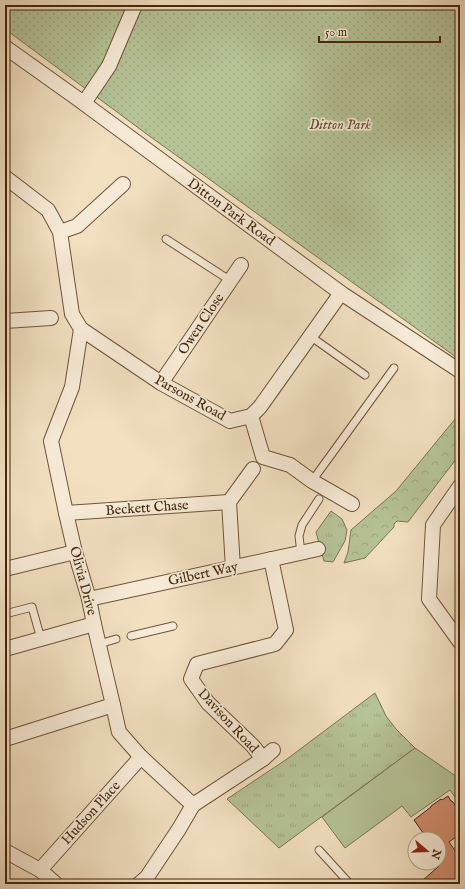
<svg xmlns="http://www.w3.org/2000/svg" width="465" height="889" viewBox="0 0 465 889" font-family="'IM FELL English',serif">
<defs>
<pattern id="grass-tufts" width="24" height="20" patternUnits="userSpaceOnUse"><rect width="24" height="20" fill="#b5c397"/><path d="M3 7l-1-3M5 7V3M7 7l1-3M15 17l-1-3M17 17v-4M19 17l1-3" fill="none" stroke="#9da781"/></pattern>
<pattern id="forest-crowns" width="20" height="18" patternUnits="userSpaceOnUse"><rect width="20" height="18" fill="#b5c397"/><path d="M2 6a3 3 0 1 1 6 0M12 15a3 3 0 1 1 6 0" fill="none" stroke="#9da781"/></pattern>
<pattern id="park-dots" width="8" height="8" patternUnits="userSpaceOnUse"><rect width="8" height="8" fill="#b5c397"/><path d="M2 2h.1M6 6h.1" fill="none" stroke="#9da781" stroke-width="1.8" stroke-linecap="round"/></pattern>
</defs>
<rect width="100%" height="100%" fill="#f2e0c1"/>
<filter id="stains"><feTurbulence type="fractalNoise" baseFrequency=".005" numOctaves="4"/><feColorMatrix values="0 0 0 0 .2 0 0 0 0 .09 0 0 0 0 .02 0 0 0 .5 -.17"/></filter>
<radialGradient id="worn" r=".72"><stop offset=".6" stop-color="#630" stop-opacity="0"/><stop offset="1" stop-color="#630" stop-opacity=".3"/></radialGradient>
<g fill="url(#grass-tufts)" stroke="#7d7452">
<polygon points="331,511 342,519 347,530 345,541 333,562 324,561 316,532"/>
<polygon points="375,693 386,716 396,729 415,748 279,848 227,799 287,759"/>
</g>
<polygon fill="url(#forest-crowns)" stroke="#7d7452" points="460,413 460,454 408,522 397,521 394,524 394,527 365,558 344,563 348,552 351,530 396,491"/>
<polygon fill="url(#park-dots)" stroke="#7d7452" points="5,5 460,5 460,360 148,135 5,29"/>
<polygon fill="#b5c397" stroke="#7d7452" points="415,748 460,779 460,804 450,790 411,817 402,806 345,848 322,817"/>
<polygon fill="#d18d6d" stroke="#45260c" points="448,796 451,801 452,801 460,812 459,813 460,815 460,834 449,842 459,856 460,855 460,877 450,884 427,884 423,880 439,866 437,863 439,863 439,839 434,839 430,834 426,837 414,820 431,807 431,806 441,799 442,800"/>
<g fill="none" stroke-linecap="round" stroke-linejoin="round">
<g stroke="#705439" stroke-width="9">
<g id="lane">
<polyline points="166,239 231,281"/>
<polyline points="310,336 365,375"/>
<polyline points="312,481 394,368"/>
<polyline points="301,553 299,536 302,525 319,499"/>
<polyline points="5,614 32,607 41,639"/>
<polyline points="131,636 173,626"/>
<polyline points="99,644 116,639"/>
<polyline points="319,850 350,884"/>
</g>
</g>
<g stroke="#705439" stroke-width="16">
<g id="street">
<polyline points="5,47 78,99 341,293 460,371"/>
<polyline points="84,103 109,66 135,5"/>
<polyline points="5,177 48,210 60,232 72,314 81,329 161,383 230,421 251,416 260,407 341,293"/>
<polyline points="60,232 77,226 123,184"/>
<polyline points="5,321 51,318"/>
<polyline points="81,329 72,387 51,441 66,513 75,552 89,599 94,624 113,705 119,732 141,757 193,805"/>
<polyline points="161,383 241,265"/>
<polyline points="251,416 263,457 290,465 312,481 352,504"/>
<polyline points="460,486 433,525 429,599 460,642"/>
<polyline points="66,513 229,502"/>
<polyline points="233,568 229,502 253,469"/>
<polyline points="5,569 75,552"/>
<polyline points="89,599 318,549"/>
<polyline points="5,649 94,624"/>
<polyline points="5,739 113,705"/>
<polyline points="263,759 253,746 208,703 191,679 197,664 275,644 286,630 271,559"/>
<polyline points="5,851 40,870 56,884"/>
<polyline points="40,870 141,757"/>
<polyline points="139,884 147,877 179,829 193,805 263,759 273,750"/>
</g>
</g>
<use href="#lane" stroke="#f7ebd7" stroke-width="7"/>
<use href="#street" stroke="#f7ebd7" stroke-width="14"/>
</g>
<g text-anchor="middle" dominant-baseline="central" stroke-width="3.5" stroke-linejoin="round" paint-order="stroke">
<g font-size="14" font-style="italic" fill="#614d2f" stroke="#f7ebd7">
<text x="340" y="125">Ditton Park</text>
</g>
<g font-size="14" fill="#45260c" stroke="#f7ebd7">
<text transform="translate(231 212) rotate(36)">Ditton Park Road</text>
<text transform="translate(201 324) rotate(-56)">Owen Close</text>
<text transform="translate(190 398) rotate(29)">Parsons Road</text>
<text transform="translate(147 508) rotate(-4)">Beckett Chase</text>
<text transform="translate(203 574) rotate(-12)">Gilbert Way</text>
<text transform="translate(83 581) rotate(75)">Olivia Drive</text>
<text transform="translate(228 721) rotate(47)">Davison Road</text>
<text transform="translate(91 813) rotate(-48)">Hudson Place</text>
</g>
</g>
<rect width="465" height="889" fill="none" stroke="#f2e0c1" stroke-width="20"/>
<rect x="6" y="6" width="453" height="877" fill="none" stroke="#45260c" stroke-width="2"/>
<rect x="10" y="10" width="445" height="869" fill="none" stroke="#45260c"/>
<g transform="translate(427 851) rotate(109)"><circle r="19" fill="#f7ebd7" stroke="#b09c86"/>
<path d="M0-3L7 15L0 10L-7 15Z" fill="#8f2418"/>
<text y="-6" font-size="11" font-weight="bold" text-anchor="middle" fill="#45260c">N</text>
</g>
<path d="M319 36v6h121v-6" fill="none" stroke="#45260c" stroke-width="2"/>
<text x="325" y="36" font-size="12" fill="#45260c" stroke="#f7ebd7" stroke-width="3" paint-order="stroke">50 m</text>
<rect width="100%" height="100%" filter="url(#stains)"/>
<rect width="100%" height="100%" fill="url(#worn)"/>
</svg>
